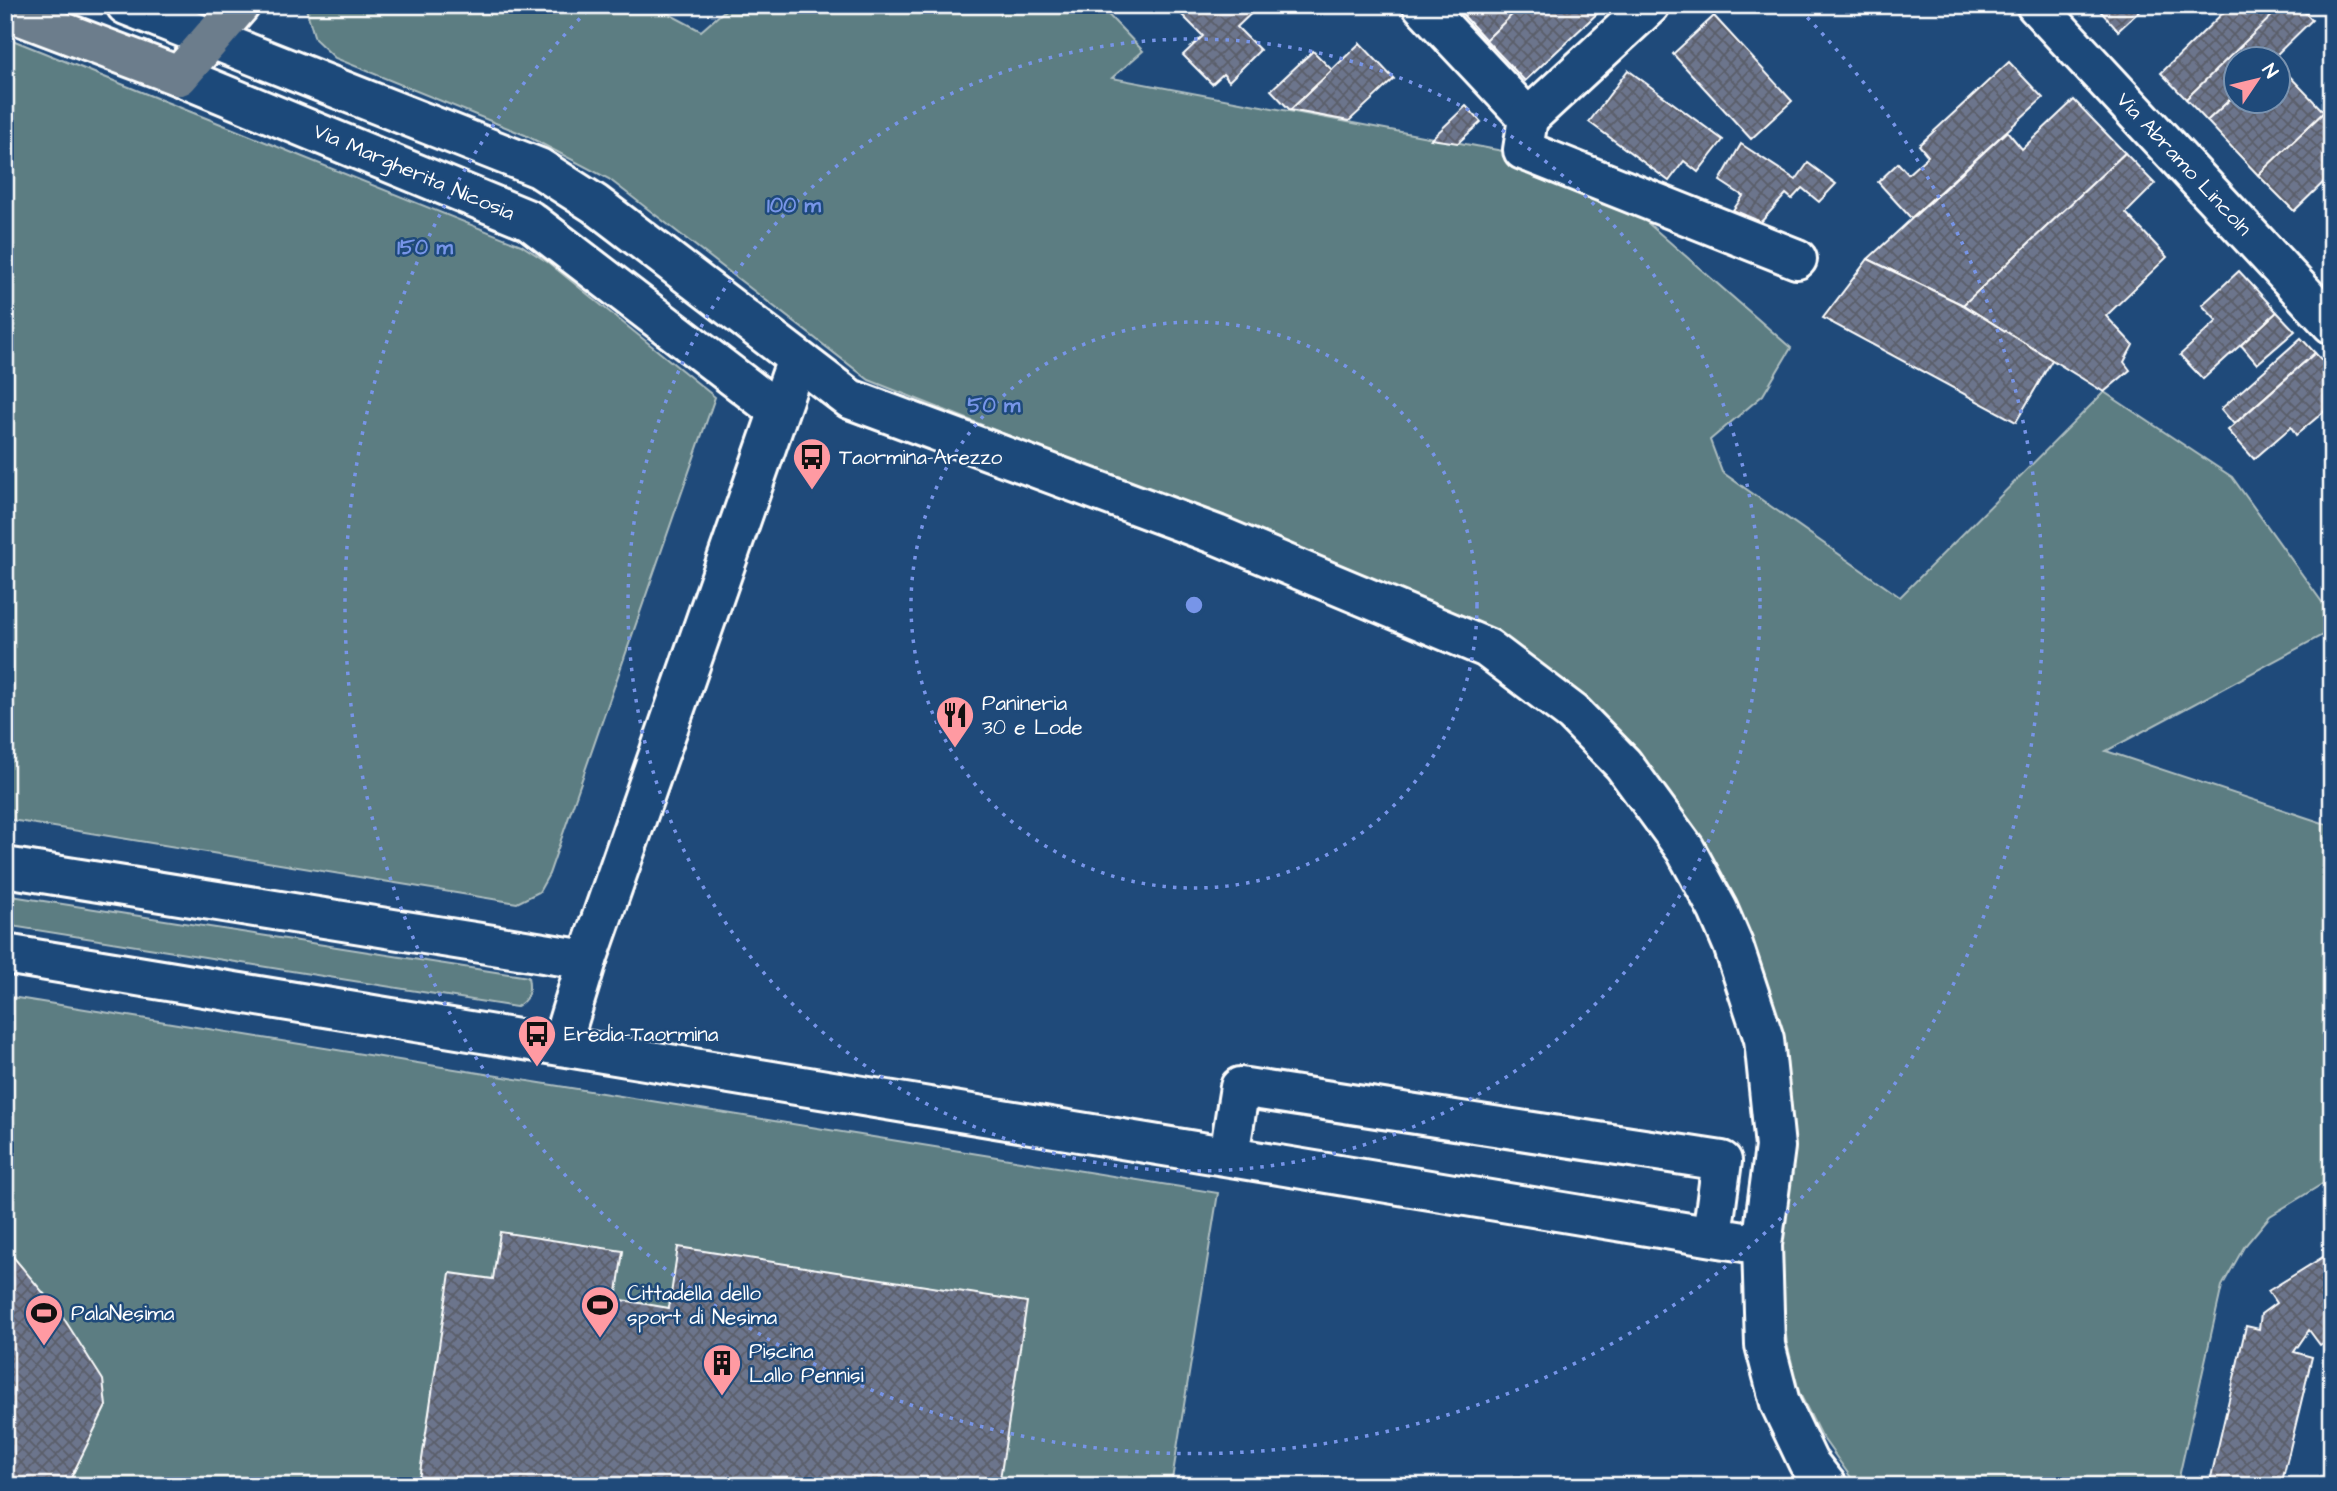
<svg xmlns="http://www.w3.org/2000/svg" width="2337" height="1491" viewBox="0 0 2337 1491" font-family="'Architects Daughter',sans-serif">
<defs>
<pattern id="building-cross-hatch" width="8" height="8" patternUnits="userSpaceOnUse" patternTransform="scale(1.75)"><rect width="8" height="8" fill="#6c748c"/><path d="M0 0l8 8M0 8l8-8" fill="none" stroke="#5a5e69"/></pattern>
</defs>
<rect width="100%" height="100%" fill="#1f4a7a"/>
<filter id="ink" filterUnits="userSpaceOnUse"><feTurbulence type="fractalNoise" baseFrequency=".0143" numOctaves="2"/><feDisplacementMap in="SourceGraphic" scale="14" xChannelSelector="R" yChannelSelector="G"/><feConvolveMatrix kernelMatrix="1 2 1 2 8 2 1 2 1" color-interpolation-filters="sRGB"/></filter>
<g filter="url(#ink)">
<g fill="#5c7d82" stroke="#aebec0" stroke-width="2">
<polygon points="305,5 652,5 701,31 731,5 1099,5 1143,51 1112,78 1508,152 1641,217 1791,348 1763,395 1710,440 1722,472 1900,597 2104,392 2232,477 2332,616 2332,630 2106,751 2332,826 2332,1178 2270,1216 2244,1247 2222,1286 2177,1486 1857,1486 1820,1434 1799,1392 1787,1343 1779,1283 1791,1151 1736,904 1701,837 1633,747 1536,664 1463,616 869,380 609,179 525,135 335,58 315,39"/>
<polygon points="5,37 521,245 549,263 715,397 549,874 539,892 517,903 5,819"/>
<path d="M5,895L528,977C531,992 528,1000 516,1007L5,925Z"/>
<polygon points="5,996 1218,1193 1171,1486 5,1486"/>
</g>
<g fill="url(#building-cross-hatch)" stroke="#fff" stroke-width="2">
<polygon points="1191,5 1260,5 1237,27 1260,50 1229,81 1223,74 1212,84 1183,55 1203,36 1181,14"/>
<polygon points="1454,5 1522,5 1486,40"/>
<polygon points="1522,5 1601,5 1603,8 1525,81 1486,40"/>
<polygon points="2095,5 2146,5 2118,31"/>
<polygon points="2231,5 2267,5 2275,14 2186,99 2161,73"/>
<polygon points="2283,5 2298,5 2312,20 2271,60 2236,60 2236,94 2207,121 2186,99"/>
<polygon points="1714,16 1792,101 1751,139 1673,54"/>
<polygon points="1360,43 1394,79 1349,121 1290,110"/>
<polygon points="1313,51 1332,70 1290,110 1271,90"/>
<polygon points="2009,62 2043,98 1911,218 1878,182 1898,163 1908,174 1928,156 1919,145"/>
<polygon points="2278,64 2324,112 2258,175 2207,121 2236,94 2236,102 2278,102"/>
<polygon points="1628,70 1723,140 1698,172 1684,161 1669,181 1589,122"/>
<polygon points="2074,100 2125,153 1963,305 1868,259 2007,131 2022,149"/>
<polygon points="1466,106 1481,122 1458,143 1431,139"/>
<polygon points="2324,112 2332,120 2332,174 2294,211 2258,175"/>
<polygon points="1741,144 1796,180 1808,163 1836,184 1819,202 1802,188 1792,199 1786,194 1761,222 1733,210 1743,196 1720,181"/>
<polygon points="2125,153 2155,184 2126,213 2167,257 2106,316 2133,345 2124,362 2130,370 2104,392 1963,305"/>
<polygon points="1868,259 1963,305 2052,360 2016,422 1823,318"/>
<polygon points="2239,271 2277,312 2203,379 2180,355 2217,321 2202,305"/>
<polygon points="2277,312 2295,331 2257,364 2241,345"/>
<polygon points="2301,338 2315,353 2234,424 2221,409"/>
<polygon points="2315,353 2332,371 2332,405 2296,435 2291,427 2254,459 2228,430"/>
<polygon points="500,1232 623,1251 616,1299 669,1308 678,1247 1027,1302 999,1486 418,1486 450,1273 493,1279"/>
<polygon points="5,1247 61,1314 103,1380 106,1406 67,1486 5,1486"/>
<polygon points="2331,1252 2332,1337 2320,1345 2309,1330 2294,1352 2312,1357 2281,1486 2209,1486 2246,1326 2259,1329 2261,1314 2276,1303 2268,1291"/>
</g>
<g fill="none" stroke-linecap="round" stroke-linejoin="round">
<g stroke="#fff" stroke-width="44">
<g id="minor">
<polyline points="126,5 539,168 595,204 850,399 1217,535 1487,648 1573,713 1623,764 1685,849 1718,910 1733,945 1764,1039 1775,1147 1762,1245 1765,1345 1780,1403 1808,1462 1827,1486"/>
<polyline points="1422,5 1528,118"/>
<polyline points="2036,5 2332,324"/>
<polyline points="179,76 529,220 778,411"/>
<polyline points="1528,118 1523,150 1797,259"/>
<polyline points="1528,118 1650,5"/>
<polyline points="5,867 587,960"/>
<polyline points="5,954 1762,1245"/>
<polyline points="561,1045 587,960 797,359"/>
<polyline points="1229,1155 1240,1087 1722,1161 1712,1235"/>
</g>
</g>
<g stroke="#fff" stroke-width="44">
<polyline id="major" points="5,10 179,76 240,5"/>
</g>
<use href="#minor" stroke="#1f4a7a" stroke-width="38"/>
<use href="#major" stroke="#6c7d8c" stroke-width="38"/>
</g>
</g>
<g fill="none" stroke="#7795e8" stroke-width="3.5" stroke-dasharray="3.5 7">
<circle cx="1194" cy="605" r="283"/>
<circle cx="1194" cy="605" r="566"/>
<path d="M1800 10A849 849 0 1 1 588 10"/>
</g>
<defs>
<g id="bus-pin" transform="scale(2.0125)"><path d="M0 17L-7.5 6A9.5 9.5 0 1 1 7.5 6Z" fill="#ff9aa2" stroke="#1f4a7a"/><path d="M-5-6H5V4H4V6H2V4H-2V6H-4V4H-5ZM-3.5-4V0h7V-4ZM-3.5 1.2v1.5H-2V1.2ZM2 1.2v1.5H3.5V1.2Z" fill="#111"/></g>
<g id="restaurant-pin" transform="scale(2.0125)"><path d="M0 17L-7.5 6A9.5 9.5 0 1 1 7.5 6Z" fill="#ff9aa2" stroke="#1f4a7a"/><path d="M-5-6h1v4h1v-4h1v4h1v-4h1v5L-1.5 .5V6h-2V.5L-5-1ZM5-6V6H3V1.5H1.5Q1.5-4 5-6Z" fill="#111"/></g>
<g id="stadium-pin" transform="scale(2.0125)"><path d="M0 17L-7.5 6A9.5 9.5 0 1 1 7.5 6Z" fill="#ff9aa2" stroke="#1f4a7a"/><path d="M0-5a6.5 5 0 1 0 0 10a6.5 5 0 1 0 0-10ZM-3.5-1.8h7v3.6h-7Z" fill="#111"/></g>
<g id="building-pin" transform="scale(2.0125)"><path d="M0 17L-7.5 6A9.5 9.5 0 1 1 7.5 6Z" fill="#ff9aa2" stroke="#1f4a7a"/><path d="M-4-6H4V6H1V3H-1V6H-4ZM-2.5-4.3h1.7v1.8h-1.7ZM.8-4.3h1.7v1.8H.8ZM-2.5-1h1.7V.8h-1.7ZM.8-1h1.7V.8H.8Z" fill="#111"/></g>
</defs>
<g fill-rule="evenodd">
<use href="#bus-pin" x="812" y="457"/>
<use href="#restaurant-pin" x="955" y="715"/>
<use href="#bus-pin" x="537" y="1034"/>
<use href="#stadium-pin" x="600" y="1305"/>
<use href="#stadium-pin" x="44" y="1313"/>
<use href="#building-pin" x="722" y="1363"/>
</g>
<g text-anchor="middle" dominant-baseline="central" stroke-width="5" stroke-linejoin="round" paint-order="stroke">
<g font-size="21" fill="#fff" stroke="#1f4a7a">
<text transform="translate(2184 164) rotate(47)">Via Abramo Lincoln</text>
<text transform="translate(414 172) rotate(23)">Via Margherita Nicosia</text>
</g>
<g font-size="21" fill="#fff" stroke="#1f4a7a" text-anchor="start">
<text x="839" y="457">Taormina-Arezzo</text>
<text x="982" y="703">Panineria<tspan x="982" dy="24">30 e Lode</tspan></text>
<text x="564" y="1034">Eredia-Taormina</text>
<text x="627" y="1293">Cittadella dello<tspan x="627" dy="24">sport di Nesima</tspan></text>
<text x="71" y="1313">PalaNesima</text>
<text x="749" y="1351">Piscina<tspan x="749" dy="24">Lallo Pennisi</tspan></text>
</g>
</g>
<circle cx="1194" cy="605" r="10" fill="#7795e8" stroke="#1f4a7a" stroke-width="3.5"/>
<g font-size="21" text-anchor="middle" font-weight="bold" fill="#7795e8" stroke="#1f4a7a" stroke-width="5" stroke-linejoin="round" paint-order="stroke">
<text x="794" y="212">100 m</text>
<text x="425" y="254">150 m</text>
<text x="994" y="412">50 m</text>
</g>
<rect width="2337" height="1491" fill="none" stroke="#1f4a7a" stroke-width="28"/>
<rect x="14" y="14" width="2309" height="1463" fill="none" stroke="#fff" stroke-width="2.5" filter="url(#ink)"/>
<g transform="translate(2257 80) rotate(55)"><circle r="33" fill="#1f4a7a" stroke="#7992af" stroke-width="2"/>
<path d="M0-5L12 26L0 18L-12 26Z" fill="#ff9aa2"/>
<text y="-10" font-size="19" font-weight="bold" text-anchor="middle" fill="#ffffff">N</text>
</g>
</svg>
